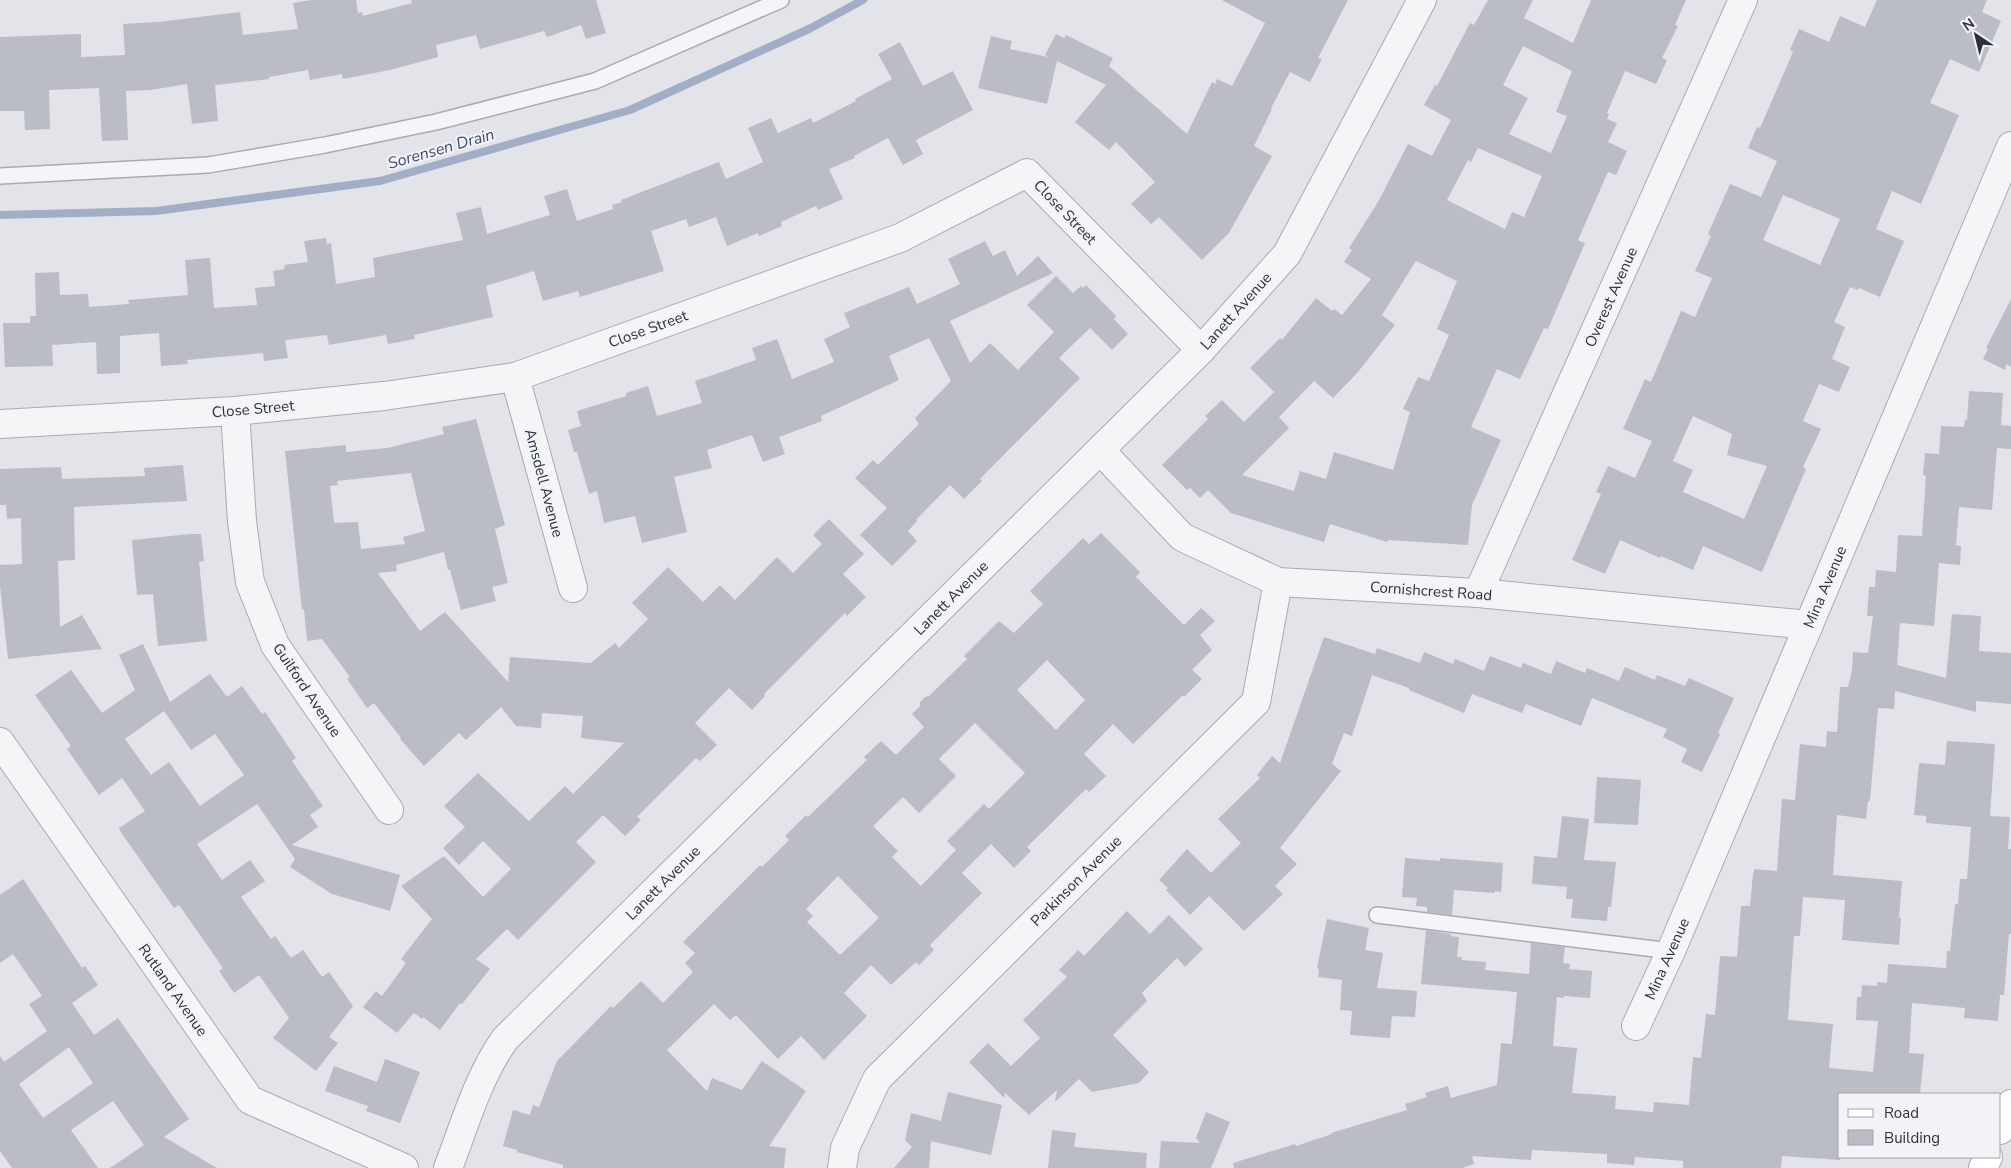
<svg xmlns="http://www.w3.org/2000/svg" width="2011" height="1168" viewBox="0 0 2011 1168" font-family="'Nunito Sans',sans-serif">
<rect width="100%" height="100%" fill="#e2e4e9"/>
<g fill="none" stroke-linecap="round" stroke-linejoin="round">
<polyline stroke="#a1aec5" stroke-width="8" points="0,215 156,211 380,181 630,110 809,29 863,0"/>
</g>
<g fill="#babdc5" fill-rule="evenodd">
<polygon points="311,0 356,0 358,13 362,12 363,16 412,3 411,0 596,0 606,33 586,39 581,25 547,37 544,31 480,49 476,35 436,45 438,57 390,70 343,79 342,74 310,80 308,70 269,77 269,79 215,85 218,121 192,124 187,84 151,90 126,91 128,140 102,141 99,88 49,90 50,129 25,130 24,111 0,111 0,37 81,34 81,57 125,55 123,24 158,22 240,12 243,35 298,29 293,3"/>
<polygon points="1222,0 1348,0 1318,58 1322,59 1310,82 1290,72 1271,108 1272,109 1254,146 1272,156 1229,233 1202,260 1159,217 1151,224 1131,204 1155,182 1116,142 1109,150 1075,122 1106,85 1057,61 1047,104 978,88 991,36 1012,41 1010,49 1048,57 1045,55 1056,34 1064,38 1066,35 1113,58 1109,66 1187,134 1212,82 1215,84 1217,79 1232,86 1265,23"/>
<path d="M1488,0H1533L1524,18L1573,43L1591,0H1686L1675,25L1678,26L1662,58L1667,60L1656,84L1625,71L1607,113L1609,114L1607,119L1617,123L1608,142L1627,151L1616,175L1608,172L1578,240L1585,243L1548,329L1544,328L1520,379L1497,369L1471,427L1501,440L1472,505L1468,545L1388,540L1387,542L1330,524L1324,542L1231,513L1208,490L1200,498L1190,488L1187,490L1162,465L1208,419L1205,416L1222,400L1244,422L1274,392L1250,368L1280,338L1282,340L1316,298L1332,311L1334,309L1342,315L1371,279L1344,262L1352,250L1349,248L1378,202L1408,144L1432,156L1451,120L1424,105L1435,85L1437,86L1470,23L1474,25ZM1523,46L1572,71L1556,112L1567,116L1551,153L1509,134L1528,98L1503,85ZM1478,148L1542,176L1524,217L1512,212L1505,229L1447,200L1468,160L1471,162ZM1416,261L1457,281L1437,329L1449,335L1429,381L1418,377L1403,409L1410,412L1393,470L1334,452L1326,479L1300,471L1294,491L1242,475L1289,428L1279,417L1314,381L1333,398L1358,372L1395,325L1382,315Z"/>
<path d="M1877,0H1987L1982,12L2001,21L1979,72L1950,59L1930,103L1959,115L1921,204L1892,191L1876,229L1904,241L1880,297L1859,288L1858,290L1850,287L1834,322L1845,327L1832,359L1850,367L1839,392L1819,384L1803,421L1821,429L1803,467L1806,469L1762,572L1703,546L1693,570L1661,556L1660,558L1620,540L1605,574L1572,560L1601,494L1596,492L1608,466L1635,478L1652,441L1623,429L1645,379L1651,382L1681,311L1695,317L1712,278L1695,271L1711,236L1708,234L1730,184L1761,197L1777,161L1748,148L1757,127L1760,128L1793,52L1790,50L1799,29L1829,42L1840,16L1865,27ZM1783,195L1840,219L1820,265L1763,240ZM1693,416L1732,434L1727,455L1767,466L1744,519L1683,492L1693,470L1673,461Z"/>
<polygon points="900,42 923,86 953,71 973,110 916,140 923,154 903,165 888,138 854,156 855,158 829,169 843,199 818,210 816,206 781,222 782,226 759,236 758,233 727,246 716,217 689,227 686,219 651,231 664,271 580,297 578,291 543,301 534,271 486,286 493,317 414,335 415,339 388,344 386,335 329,345 327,335 285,340 288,358 264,361 263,353 187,360 188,364 161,366 159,333 120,336 120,373 97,374 96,342 52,345 53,366 5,367 3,323 30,323 30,316 36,316 35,273 59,272 60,295 88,294 89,307 129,304 128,300 188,295 185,260 210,258 214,308 257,305 255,288 275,286 273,271 285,269 284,265 308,262 304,241 326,238 327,244 331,243 336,284 375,277 373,258 463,240 456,213 481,207 487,234 550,215 544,196 567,189 577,221 613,209 612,205 622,202 621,200 719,162 726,179 763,162 748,128 771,118 778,133 811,118 813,123 856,101 855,99 892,79 878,54"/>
<polygon points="985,241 993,256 1005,250 1017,276 1038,256 1053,273 950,321 970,363 990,343 1018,370 1054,332 1027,305 1056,276 1073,293 1081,286 1083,288 1086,285 1116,316 1114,319 1128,334 1112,350 1090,328 1059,358 1080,378 980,479 982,481 964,499 950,485 916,520 917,521 908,531 917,541 892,566 860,535 887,508 855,478 873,460 878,465 919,424 915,418 951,381 929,338 889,356 899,380 821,416 822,421 779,437 785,454 763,462 752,435 707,450 712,468 674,477 687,532 642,543 635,516 604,523 597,491 589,494 577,452 574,452 568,430 581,426 577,411 626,396 626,393 648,386 657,416 702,403 695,381 756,360 752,348 777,339 792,379 834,362 824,339 850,327 844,313 909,287 917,304 960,284 948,259"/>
<polygon points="2011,299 2011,367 2006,364 2005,370 1983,359 1988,349 1986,348"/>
<polygon points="1969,391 2003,393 2001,425 2011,426 2011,449 1997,448 1992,510 1959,507 1956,545 1961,546 1960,565 1939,563 1934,626 1900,623 1897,665 1946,678 1952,614 1981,616 1979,651 2011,653 2011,704 1976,701 1976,712 1895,691 1894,709 1878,708 1870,801 1868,801 1866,819 1837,815 1833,875 1902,881 1899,918 1901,918 1899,945 1842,940 1845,900 1803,897 1800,936 1794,936 1788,1020 1833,1024 1829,1068 1873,1072 1878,1021 1856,1020 1857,997 1861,997 1862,985 1877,986 1877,982 1887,983 1888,964 1946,968 1947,951 1950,951 1955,904 1958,904 1960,879 1967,879 1971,827 1926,823 1926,816 1914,815 1919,763 1945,765 1947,741 1995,744 1990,816 2010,817 2008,849 2011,849 2011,934 2009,934 2004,995 2000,995 1998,1021 1964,1018 1965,1008 1912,1003 1909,1053 1924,1054 1920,1094 1840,1094 1840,1160 1782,1156 1781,1168 1683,1168 1683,1161 1635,1157 1634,1165 1607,1163 1607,1154 1532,1150 1531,1160 1472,1156 1474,1164 1462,1168 1234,1168 1233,1163 1295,1144 1296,1146 1332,1134 1331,1133 1407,1110 1405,1104 1427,1097 1425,1093 1448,1086 1451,1098 1497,1085 1501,1043 1512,1044 1517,992 1421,984 1426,930 1451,934 1451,936 1459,937 1457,957 1462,957 1462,960 1486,962 1485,970 1529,974 1531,943 1565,947 1563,963 1570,964 1569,969 1592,971 1590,998 1564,996 1564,998 1557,997 1553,1046 1577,1048 1572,1093 1616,1096 1615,1109 1653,1112 1654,1102 1689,1105 1693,1057 1701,1058 1706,1014 1715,1015 1720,956 1737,957 1741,906 1750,906 1753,873 1754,873 1754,869 1777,871 1782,799 1795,800 1800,744 1826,747 1827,731 1837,732 1840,687 1848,687 1852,670 1853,652 1868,653 1873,616 1867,616 1869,587 1875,587 1876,570 1896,572 1898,535 1922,536 1926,476 1923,475 1925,453 1939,454 1941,426 1964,427 1965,419 1967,420"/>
<path d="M476,419L505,525L495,529L508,583L492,587L496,601L461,610L450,570H448L444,552L396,565L397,571L378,573L420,631L445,612L508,682L510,657L591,663L615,643L619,648L648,619L632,603L668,567L703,602L720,585L735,600L777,557L793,573L822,544L813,535L829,519L864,554L843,574L866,597L847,616L845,613L764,694L765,696L752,710L729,688L695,723L717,745L700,761L696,758L637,817L641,820L625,836L603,815L576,842L596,862L518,940L507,929L476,959L490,969L462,1004L460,1003L440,1030L423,1017L422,1019L414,1013L397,1033L363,1007L376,991L382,996L406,963L401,959L432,919L401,886L444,856L483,897L511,869L483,841L459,865L443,848L465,827L444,806L478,773L529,821L565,786L573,794L624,743L581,738L583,716L542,713L541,728L516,726L501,707L466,740L459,733L424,766L400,739L401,738L374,703L367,708L347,679L350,677L322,639L307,641L304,609L302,610L285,451L346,445V452L387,448L444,434L442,427ZM411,473L425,531L403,537L405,544L361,549L358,522L334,523L330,486L338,485L337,481Z"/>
<polygon points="183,465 187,501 74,507 75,560 58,561 60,627 82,615 102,649 8,659 0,586 0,565 22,564 21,518 7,519 6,505 0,505 0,469 61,467 62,479 145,476 144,468"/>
<path d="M1101,533L1140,572L1136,577L1184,625L1201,608L1215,621L1200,635L1212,650L1192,670L1202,679L1184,697L1183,695L1133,744L1113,724L1084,754L1106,776L1089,792L1086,789L1027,847L1031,851L1014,868L991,844L962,873L982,893L930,945L934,950L919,965L916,962L891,985L871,965L844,993L867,1016L824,1060L801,1036L778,1059L736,1015L730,1020L714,1004L667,1050L707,1091L712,1078L742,1090L762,1061L806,1091L769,1146L786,1148L784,1168H563V1165L517,1152V1150L503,1146L513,1110L530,1115L533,1105L539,1107L557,1061L611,1006L613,1008L641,981L663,1003L693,972L685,963L695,953L683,942L760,865L762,867L789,840L785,836L806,815L808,817L867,760L864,757L881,741L896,755L924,727L912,714L920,706V702L925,697L929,696L967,659L964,656L999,621L1014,633L1043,604L1030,591L1083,538L1089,544ZM1047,660L1085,700L1056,730L1017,690ZM975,723L1025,773L989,809L984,804L947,841L956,850L921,886L892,857L898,851L873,826L903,797L919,813L956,776L939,759ZM838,876L879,918L840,955L807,922L813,916L806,909Z"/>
<polygon points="190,534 201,534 204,561 199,562 207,641 158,646 153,594 137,595 132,540"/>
<polygon points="1324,637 1375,654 1377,648 1420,663 1424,652 1453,664 1455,659 1484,671 1490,656 1521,668 1523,663 1551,674 1556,661 1585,673 1587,668 1619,681 1625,667 1655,680 1657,675 1685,686 1689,678 1734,698 1718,733 1720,734 1702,772 1681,762 1687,749 1663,737 1667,729 1592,698 1581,726 1526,704 1522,713 1472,694 1464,713 1409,690 1409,688 1372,675 1352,736 1344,733 1332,764 1341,771 1280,848 1297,864 1275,886 1283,894 1244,931 1209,896 1190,915 1166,890 1168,888 1159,880 1187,849 1211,873 1241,843 1218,819 1260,778 1257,775 1272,756 1280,763"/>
<path d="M143,644L170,702L210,674L227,697L242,686L262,714L265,712L296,758L292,761L323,806L310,815L318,827L292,845L400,875L390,911L332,894L290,867L295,859L257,804L197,844L222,880L250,860L265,881L241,897L271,939L275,936L291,958L303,950L322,977L329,972L353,1006L329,1037L338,1043L316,1071L273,1038L289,1018L259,975L234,993L219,971L223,968L179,905L174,908L120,831L119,828L145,811L122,778L99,795L67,749L71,746L35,695L71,670L102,713L135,690L119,655ZM164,711L191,750L215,734L244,775L200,806L169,762L151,775L125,739Z"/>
<polygon points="1597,777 1641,780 1638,825 1594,823"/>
<polygon points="1562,816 1589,819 1584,860 1616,862 1611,907 1608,907 1607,921 1571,918 1573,899 1566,899 1567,887 1532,884 1534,856 1557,858"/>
<polygon points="1405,858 1440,861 1440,858 1503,863 1501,892 1495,891 1495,893 1454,890 1452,915 1427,912 1427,907 1416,906 1417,898 1402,897"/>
<path d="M23,879L82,968L85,966L98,985L72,1003L94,1035L118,1018L189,1119L164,1137L217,1168H110L144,1145L113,1101L71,1130L98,1168H12L0,1151V1056L4,1062L47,1031L29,1004L42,996L13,954L0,963V895ZM69,1047L93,1083L43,1118L19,1084Z"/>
<polygon points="1127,911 1150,934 1169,915 1203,949 1185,967 1177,958 1142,993 1147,1001 1113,1035 1149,1072 1139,1083 1092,1092 1079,1079 1055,1102 1057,1090 1029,1115 1005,1093 1004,1098 969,1062 988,1043 1011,1066 1040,1038 1023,1020 1067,977 1059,970 1078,950 1084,956"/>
<polygon points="1327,919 1369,928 1365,950 1383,953 1377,988 1417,991 1415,1017 1392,1016 1390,1038 1350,1035 1352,1011 1340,1010 1342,980 1318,977 1319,969 1317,968"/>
<polygon points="385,1059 420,1072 400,1123 366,1111 368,1106 325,1091 334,1066 377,1082"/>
<polygon points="948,1092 1002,1105 991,1155 931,1141 929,1168 894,1168 912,1147 905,1140 911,1113 941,1121"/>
<polygon points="1206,1112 1230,1122 1211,1168 1159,1168 1161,1141 1200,1143 1196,1138"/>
<polygon points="1052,1130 1076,1133 1074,1147 1147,1153 1146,1168 1048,1168"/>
</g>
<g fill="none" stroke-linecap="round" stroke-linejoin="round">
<g stroke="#a8abb3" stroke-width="18">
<g id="lane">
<polyline points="0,176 208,165 325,145 436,122 595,81 781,0"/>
<polyline points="1377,915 1671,951"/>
</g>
</g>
<g stroke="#a8abb3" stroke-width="30">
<g id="street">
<polyline points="515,377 573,588"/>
<polyline points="235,411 242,521 250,582 275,645 389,810"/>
<polyline points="0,424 235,411 384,396 515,377 900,238 1027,173 1201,350"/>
<polyline points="1100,450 1182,537 1278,582 1478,593 1809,625"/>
<polyline points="1478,593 1743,0"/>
<polyline points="0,742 250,1100 404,1168"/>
<polyline points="1636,1026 1671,951 2011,146"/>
<path d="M448,1168C465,1124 478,1077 505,1039L1201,350L1287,254L1422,0"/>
<polyline points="842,1168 845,1148 877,1079 1256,702 1278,582"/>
</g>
</g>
<g stroke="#a8abb3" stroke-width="30">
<g id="secondary">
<polyline points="2000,1130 2011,1104"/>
<polyline points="1983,1168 1988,1157"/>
</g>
</g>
<use href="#lane" stroke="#f5f5f8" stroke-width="15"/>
<use href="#street" stroke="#f5f5f8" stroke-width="28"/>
<use href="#secondary" stroke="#fff" stroke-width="28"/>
</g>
<g text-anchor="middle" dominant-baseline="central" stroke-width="4" stroke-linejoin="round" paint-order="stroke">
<g font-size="15" fill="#2c313f" stroke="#f2f3f7">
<text transform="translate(1065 212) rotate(46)">Close Street</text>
<text transform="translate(1611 297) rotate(-66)">Overest Avenue</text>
<text transform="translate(1236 311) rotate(-48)">Lanett Avenue</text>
<text transform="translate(648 329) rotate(-20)">Close Street</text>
<text transform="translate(253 409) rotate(-5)">Close Street</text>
<text transform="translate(544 483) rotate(75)">Amsdell Avenue</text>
<text transform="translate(1825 587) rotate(-67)">Mina Avenue</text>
<text transform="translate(1431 591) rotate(4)">Cornishcrest Road</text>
<text transform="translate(951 598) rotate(-45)">Lanett Avenue</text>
<text transform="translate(307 690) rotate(56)">Guilford Avenue</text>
<text transform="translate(1076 881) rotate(-45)">Parkinson Avenue</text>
<text transform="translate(663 883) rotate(-45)">Lanett Avenue</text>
<text transform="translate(1667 959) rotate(-66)">Mina Avenue</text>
<text transform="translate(173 990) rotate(55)">Rutland Avenue</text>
</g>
<g font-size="16" font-style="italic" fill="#3b4b6e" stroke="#f2f3f7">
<text transform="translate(441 149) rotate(-16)">Sorensen Drain</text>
</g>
</g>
<rect x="1838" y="1093" width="162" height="65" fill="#f2f3f7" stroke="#a3a5ad"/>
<rect x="1848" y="1109" width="25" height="8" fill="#ffffff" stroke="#a3a5ad"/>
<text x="1884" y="1118" font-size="15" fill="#2c313f">Road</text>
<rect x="1848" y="1130" width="25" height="15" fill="#babdc5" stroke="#a3a5ad"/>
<text x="1884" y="1143" font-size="15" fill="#2c313f">Building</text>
<g transform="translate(1976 35) rotate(325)" stroke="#f2f3f7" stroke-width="4" paint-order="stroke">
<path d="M0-4L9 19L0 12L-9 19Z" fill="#2c313f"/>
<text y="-8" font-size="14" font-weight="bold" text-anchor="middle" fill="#2c313f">N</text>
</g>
</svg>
